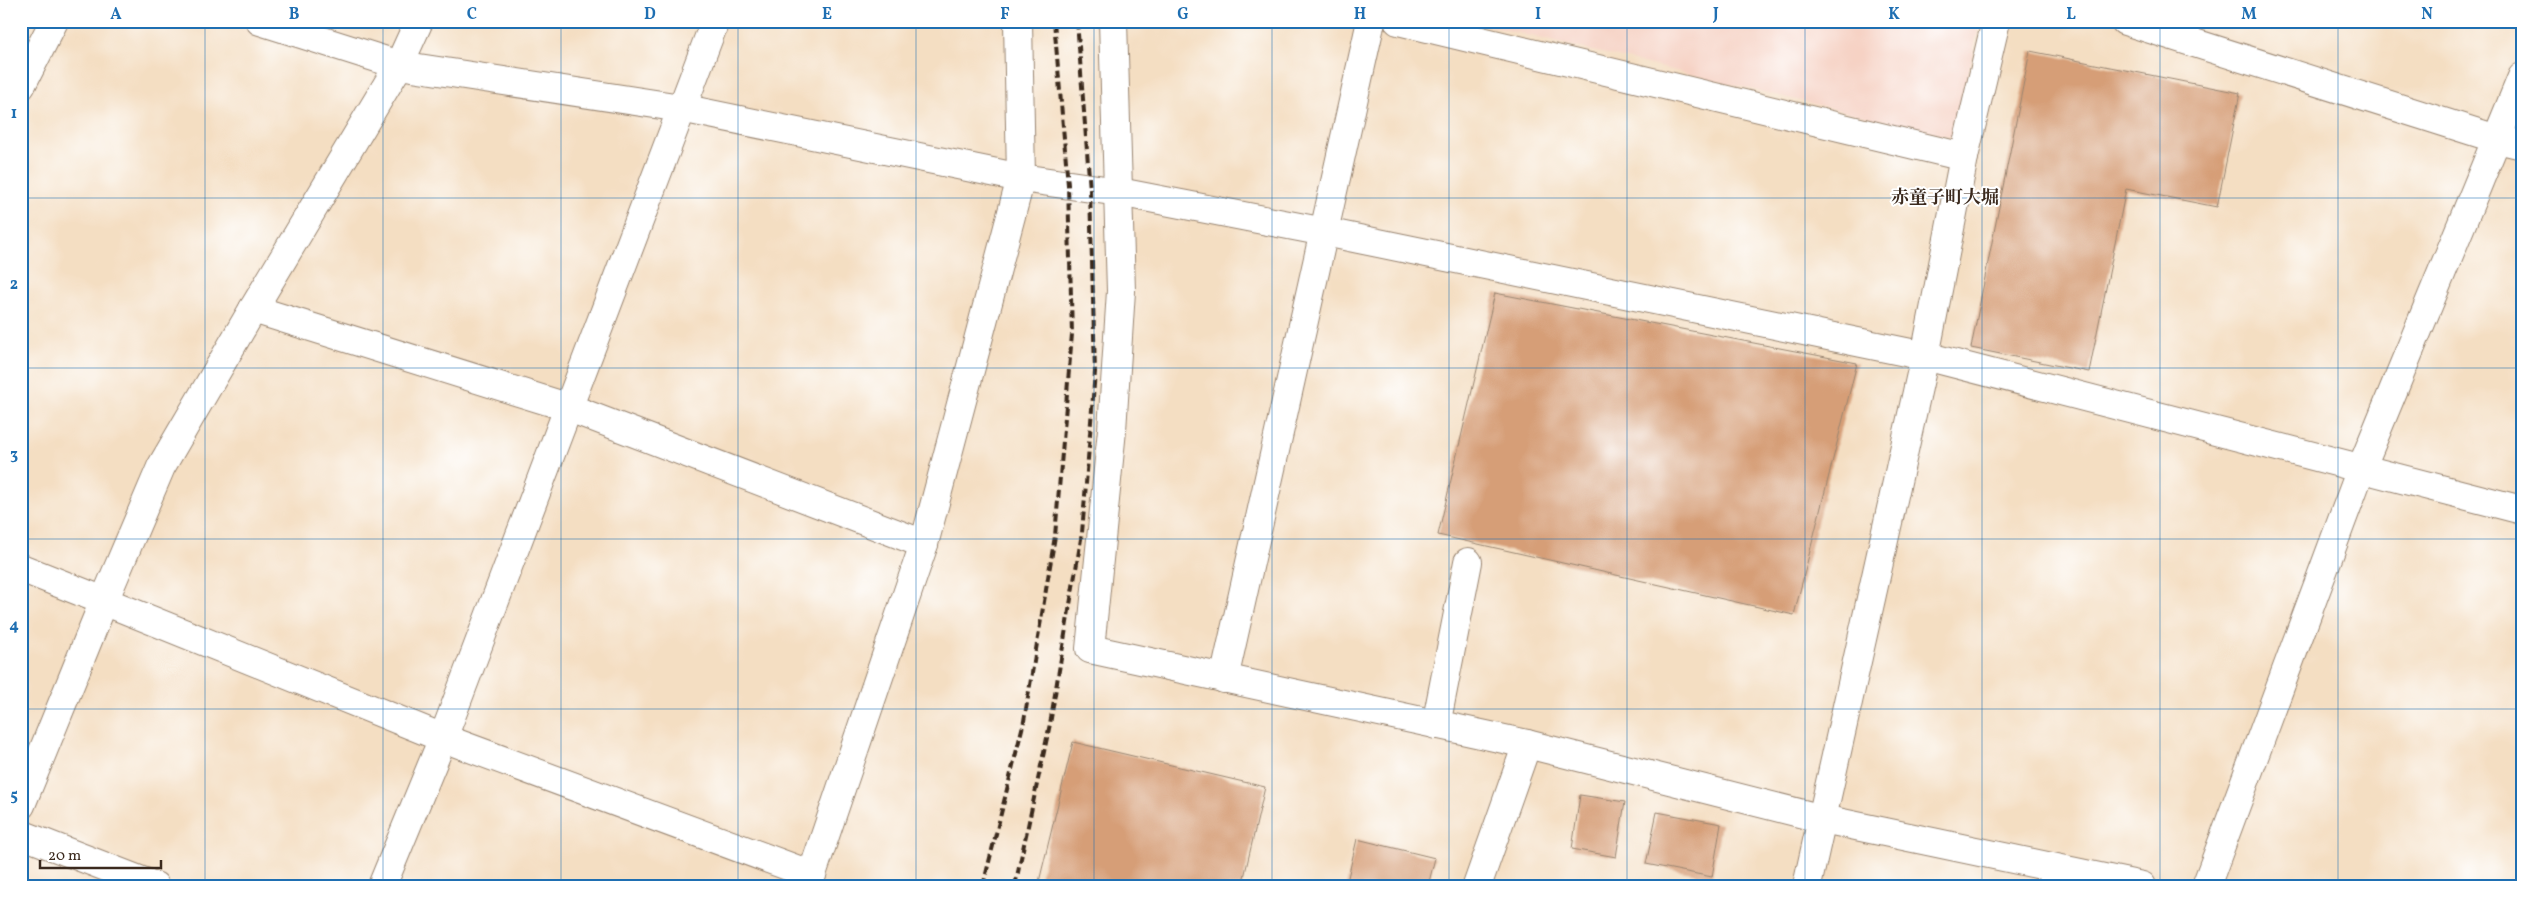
<svg xmlns="http://www.w3.org/2000/svg" width="2543" height="907" viewBox="0 0 2543 907" font-family="Vollkorn,'Noto Serif JP',serif">
<rect width="100%" height="100%" fill="#fff"/>
<filter id="ink" filterUnits="userSpaceOnUse"><feTurbulence type="fractalNoise" baseFrequency=".02" numOctaves="2"/><feDisplacementMap in="SourceGraphic" scale="10" xChannelSelector="R" yChannelSelector="G"/><feConvolveMatrix kernelMatrix="1 2 1 2 8 2 1 2 1" color-interpolation-filters="sRGB"/></filter>
<filter id="wash" filterUnits="userSpaceOnUse"><feTurbulence type="fractalNoise" baseFrequency=".0096" numOctaves="4" result="noise"/><feDisplacementMap in="SourceGraphic" scale="20" xChannelSelector="R" yChannelSelector="G"/><feGaussianBlur stdDeviation="1.12" result="paint"/><feColorMatrix in="noise" values="0 0 0 0 0 0 0 0 0 0 0 0 0 0 0 0 0 1.4 0 .05"/><feComposite in="paint" operator="in"/></filter>
<g filter="url(#wash)">
<rect width="100%" height="100%" fill="#f4dec2"/>
<polygon fill="#f6d2c4" points="1469,21 1980,21 1954,138"/>
<g id="blocks">
<g fill="#d69e77">
<polygon points="2030,51 2240,93 2217,207 2126,189 2089,372 1971,348"/>
<polygon points="1495,293 1857,363 1794,615 1438,535"/>
<polygon points="1073,742 1265,787 1242,886 1038,886"/>
<polygon points="1580,795 1625,802 1616,857 1572,849"/>
<polygon points="1657,812 1721,824 1712,877 1646,864"/>
<polygon points="1357,839 1435,858 1428,886 1346,886"/>
</g>
</g>
</g>
<g filter="url(#ink)">
<use href="#blocks" fill-opacity="0" stroke="#988470" stroke-width="1"/>
<g fill="none" stroke-linecap="round" stroke-linejoin="round">
<g stroke="#988470" stroke-width="30">
<g id="minor">
<polyline points="260,21 399,65 681,108 1021,178 1119,192 1325,232 1925,356 2522,510"/>
<polyline points="1113,21 1121,291 1112,430 1090,649 1527,744 1823,819 2142,886"/>
<polyline points="1398,21 1964,157"/>
<polyline points="2125,21 2497,139 2522,145"/>
<polyline points="21,86 54,21"/>
<polyline points="253,309 567,407 924,544"/>
<polyline points="21,568 104,601 161,467 253,309 399,65 419,21"/>
<polyline points="1224,679 1371,21"/>
<polyline points="1436,725 1468,562"/>
<polyline points="21,805 104,601 443,738 812,875"/>
<polyline points="382,886 443,738 715,21"/>
<polyline points="808,886 924,544 1021,178 1018,21"/>
<polyline points="1477,886 1527,744"/>
<polyline points="2206,886 2361,469 2522,77"/>
</g>
</g>
<g stroke="#988470" stroke-width="30">
<g id="tertiary">
<polyline points="21,834 155,886"/>
<polyline points="1807,886 1925,356 1964,157 1996,21"/>
</g>
</g>
<use href="#minor" stroke="#fff" stroke-width="28"/>
<use href="#tertiary" stroke="#fff" stroke-width="28"/>
<g stroke="#3b2a1e" stroke-width="4" stroke-dasharray="8 4" stroke-linecap="butt">
<polyline points="983,886 1024,721 1055,536 1072,334 1068,185 1054,21"/>
<polyline points="1015,886 1050,724 1082,533 1095,372 1090,190 1077,21"/>
</g>
</g>
</g>
<path fill="none" stroke="#1f6fb2" stroke-width="1" stroke-opacity="0.55" d="M205,21V886M383,21V886M561,21V886M738,21V886M916,21V886M1094,21V886M1272,21V886M1449,21V886M1627,21V886M1805,21V886M1982,21V886M2160,21V886M2338,21V886M21,198H2522M21,368H2522M21,539H2522M21,709H2522"/>
<g text-anchor="middle" dominant-baseline="central" stroke-width="4" stroke-linejoin="round" paint-order="stroke">
<g font-size="18" font-weight="bold" fill="#3b2a1e" stroke="#fff">
<text x="1945" y="198">赤童子町大堀</text>
</g>
</g>
<rect width="2543" height="907" fill="none" stroke="#fff" stroke-width="55"/>
<path d="M40 860v8h121v-8" fill="none" stroke="#3b2a1e" stroke-width="2.5"/>
<text x="48" y="860" font-size="15" fill="#3b2a1e" stroke="#ffffff" stroke-width="4" paint-order="stroke">20 m</text>
<rect x="28" y="28" width="2488" height="852" fill="none" stroke="#1f6fb2" stroke-width="2"/>
<g font-size="16" text-anchor="middle" font-weight="bold" fill="#1f6fb2">
<text x="116" y="19">A</text>
<text x="294" y="19">B</text>
<text x="472" y="19">C</text>
<text x="650" y="19">D</text>
<text x="827" y="19">E</text>
<text x="1005" y="19">F</text>
<text x="1183" y="19">G</text>
<text x="1360" y="19">H</text>
<text x="1538" y="19">I</text>
<text x="1716" y="19">J</text>
<text x="1894" y="19">K</text>
<text x="2071" y="19">L</text>
<text x="2249" y="19">M</text>
<text x="2427" y="19">N</text>
<text x="14" y="118">1</text>
<text x="14" y="289">2</text>
<text x="14" y="459">3</text>
<text x="14" y="630">4</text>
<text x="14" y="800">5</text>
</g>
</svg>
